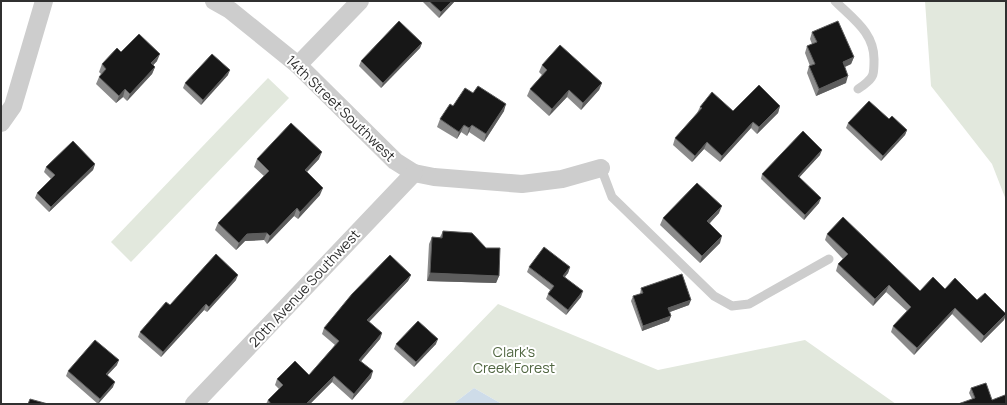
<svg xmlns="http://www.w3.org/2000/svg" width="1007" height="405" viewBox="0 0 1007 405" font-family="Manrope,sans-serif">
<rect width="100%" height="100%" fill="#fff"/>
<g fill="#e2e8dd">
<polygon points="925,1 1006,1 1006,200 992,164 931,86"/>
<polygon points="268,78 289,98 131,262 111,242"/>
<polygon points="498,304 658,370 805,340 896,404 502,404 474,388 453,404 401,404"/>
</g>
<polygon fill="#cedce9" points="474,388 502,404 453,404"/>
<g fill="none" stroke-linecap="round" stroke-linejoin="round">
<g stroke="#cdcdcd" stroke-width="9">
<path d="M835,1C853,19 875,33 874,61C874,65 874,70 873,74C872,79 863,86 858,89"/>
<polyline points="601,168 612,197 714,296 732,306 749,304 829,259"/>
</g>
<g stroke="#cdcdcd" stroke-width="18">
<polyline points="214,1 230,10 298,65 395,161 414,173 434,177 522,184 562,179 601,168"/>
<polyline points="298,65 360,1"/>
<polyline points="1,123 13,106 44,1"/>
<polyline points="194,404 414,173"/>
</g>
</g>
<g fill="#8b8b8b">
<polygon points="422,1 455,1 439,18"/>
<polygon points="812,32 854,57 851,64 845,67 846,83 816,96 807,73 809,66 810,66 805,53 807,46 812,44 810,39"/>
<polygon points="422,43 420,48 381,88 359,66 361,61"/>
<polygon points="121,52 157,61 153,65 155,67 152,74 127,101 123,97 116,103 96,84 99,77 101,74 99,72 102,64"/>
<polygon points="542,65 602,83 599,90 581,110 567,97 549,116 527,96 530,89 542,75 539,72"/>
<polygon points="228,75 201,105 183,88 185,83"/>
<polygon points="473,93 504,111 484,142 469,132 467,136 461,132 457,139 437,127 440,119 453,106"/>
<polygon points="780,106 778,113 757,134 751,128 720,162 704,149 692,162 673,145 675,138 697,113 700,107 733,111"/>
<polygon points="889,119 907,130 905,135 881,161 846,128 848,123"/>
<polygon points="820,155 799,177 819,203 804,220 761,179 762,174"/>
<polygon points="257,159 319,159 307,172 320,195 298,219 294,216 267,244 264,240 245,241 236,250 215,230 218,223 264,176 254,167"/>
<polygon points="95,164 93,170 49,212 35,198 37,193 51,179 44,172 46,167"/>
<polygon points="719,213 710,223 720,243 700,263 660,225 663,218"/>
<polygon points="443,231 499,276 496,283 427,281 429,244 432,237 440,237"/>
<polygon points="827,234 920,291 945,289 977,300 1006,314 1004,320 981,343 952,314 914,355 891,332 893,326 907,311 886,292 873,306 836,271 838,264 843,259 825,240"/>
<polygon points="529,267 570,267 568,273 565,277 581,297 566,315 546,299 548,294 550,290 527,272"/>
<polygon points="411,275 408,281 369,322 382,333 380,339 361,361 371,378 352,400 332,382 310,404 266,404 268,400 279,389 275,385 277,379 309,375 335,345 322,334 324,328"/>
<polygon points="236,280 207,312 204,310 161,357 138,337 140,332 170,305"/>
<polygon points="641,288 689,305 670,312 671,316 669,321 642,331 631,301 633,296 640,294"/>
<polygon points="396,344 436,344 414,367 394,349"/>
<polygon points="117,365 107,375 113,387 98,404 66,376 68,371"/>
<polygon points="971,388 992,400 1006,404 972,399 969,393"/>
</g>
<g fill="#5d5d5d">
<polygon points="452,1 455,1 439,18 441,12"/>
<polygon points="422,43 420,48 381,88 383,83"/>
<polygon points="160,54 157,61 148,71 151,63"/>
<polygon points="854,57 851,64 840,69 843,62"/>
<polygon points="155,67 152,74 127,101 130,94"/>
<polygon points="230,70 228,75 201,105 203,100"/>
<polygon points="848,76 846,83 816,96 819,89"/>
<polygon points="602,83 599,90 581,110 583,103"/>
<polygon points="125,89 123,97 116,103 119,96"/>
<polygon points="569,90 567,97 549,116 552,109"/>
<polygon points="506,104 504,111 484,142 486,134"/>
<polygon points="780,106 778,113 757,134 759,127"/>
<polygon points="753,122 751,128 720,162 722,156"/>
<polygon points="464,125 461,132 457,139 459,132"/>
<polygon points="472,125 469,132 467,136 469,128"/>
<polygon points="907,130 905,135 881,161 883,156"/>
<polygon points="707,142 704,149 692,162 695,156"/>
<polygon points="822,150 820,155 796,181 798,176"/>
<polygon points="322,152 319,159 302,177 305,170"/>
<polygon points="95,164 93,170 49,212 51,207"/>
<polygon points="323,188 320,195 298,219 300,212"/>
<polygon points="821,198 819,203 804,220 805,215"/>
<polygon points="722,206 719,213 705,228 707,221"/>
<polygon points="297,208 294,216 267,244 270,236"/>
<polygon points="267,233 264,240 245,241 236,250 239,243 247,234"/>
<polygon points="722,236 720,243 700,263 702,256"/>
<polygon points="570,267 568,273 561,281 563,276"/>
<polygon points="430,273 499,276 496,283 427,281"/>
<polygon points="238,275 236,280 207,312 209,307"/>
<polygon points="411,275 408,281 365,326 367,320"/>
<polygon points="889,285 886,292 873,306 875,299"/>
<polygon points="583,291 581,297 566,315 568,310"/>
<polygon points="691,300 689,305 667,313 668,308"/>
<polygon points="206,304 204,310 161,357 163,352"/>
<polygon points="955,308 952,314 914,355 917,348"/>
<polygon points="1006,314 1004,320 981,343 984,336"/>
<polygon points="671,316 669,321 642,331 643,326"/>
<polygon points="382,333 380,339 357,366 359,360"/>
<polygon points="438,339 436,344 414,367 416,362"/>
<polygon points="119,360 117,365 104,379 106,374"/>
<polygon points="373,371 371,378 352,400 354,394"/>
<polygon points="334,376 332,382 310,404 306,404"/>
<polygon points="115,382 113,387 98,404 100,399"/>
</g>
<g fill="#171717" stroke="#5d5d5d">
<polygon points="429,1 452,1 441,12"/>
<polygon points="399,21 422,43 383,83 361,61"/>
<polygon points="838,21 854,57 843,62 848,76 819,89 809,66 815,64 807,46 817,42 812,32"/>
<polygon points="139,34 160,54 151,63 155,67 130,94 125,89 119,96 99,77 106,69 102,64 117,48 121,52"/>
<polygon points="560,45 602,83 583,103 569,90 552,109 530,89 547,70 542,65"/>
<polygon points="212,54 230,70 203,100 185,83"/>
<polygon points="759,85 780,106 759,127 753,122 722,156 707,142 695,156 675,138 702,108 700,107 712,92 733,111"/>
<polygon points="478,86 506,104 486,134 472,125 469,128 464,125 459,132 440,119 450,104 453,106 465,88 473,93"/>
<polygon points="869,101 889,119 892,116 907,130 883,156 848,123"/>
<polygon points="291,123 322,152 305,170 323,188 300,212 297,208 270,236 267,233 247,234 239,243 218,223 269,171 257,159"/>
<polygon points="803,131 822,150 798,176 821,198 805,215 762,174"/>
<polygon points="73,141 95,164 51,207 37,193 55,175 46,167"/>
<polygon points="697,183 722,206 707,221 722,236 702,256 663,218"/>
<polygon points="843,217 920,291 933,277 945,289 955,278 977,300 985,293 1006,314 984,336 955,308 917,348 893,326 911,307 889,285 875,299 838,264 848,254 827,234"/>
<polygon points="443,231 472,233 486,248 500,248 499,276 430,273 432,237 442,238"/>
<polygon points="544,247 570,267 563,276 583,291 568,310 548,294 554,286 529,267"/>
<polygon points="216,254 238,275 209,307 206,304 163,352 140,332 166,302 170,305"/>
<polygon points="390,255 411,275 367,320 382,333 359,360 373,371 354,394 334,376 306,404 271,404 268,400 283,385 277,379 295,361 309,375 339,341 324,328 352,294"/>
<polygon points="682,274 691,300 668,308 671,316 643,326 633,296 643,293 641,288"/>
<polygon points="418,321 438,339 416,362 396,344"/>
<polygon points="95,340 119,360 106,374 115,382 100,399 68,371"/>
<polygon points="986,383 992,400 1005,395 1006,397 1006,404 958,404 975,398 971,388"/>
<polygon points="30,399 48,404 28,404"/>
</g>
<g text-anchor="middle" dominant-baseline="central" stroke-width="4" stroke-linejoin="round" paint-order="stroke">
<g font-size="14" fill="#303030" stroke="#fff">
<text transform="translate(341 108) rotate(44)">14th Street Southwest</text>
<text transform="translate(304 288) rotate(-47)">20th Avenue Southwest</text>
</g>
<g font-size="14" fill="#516742" stroke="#fff">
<text x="514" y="351">Clark's<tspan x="514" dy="16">Creek Forest</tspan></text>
</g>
</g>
<rect width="1007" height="405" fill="none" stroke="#303030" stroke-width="4"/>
</svg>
